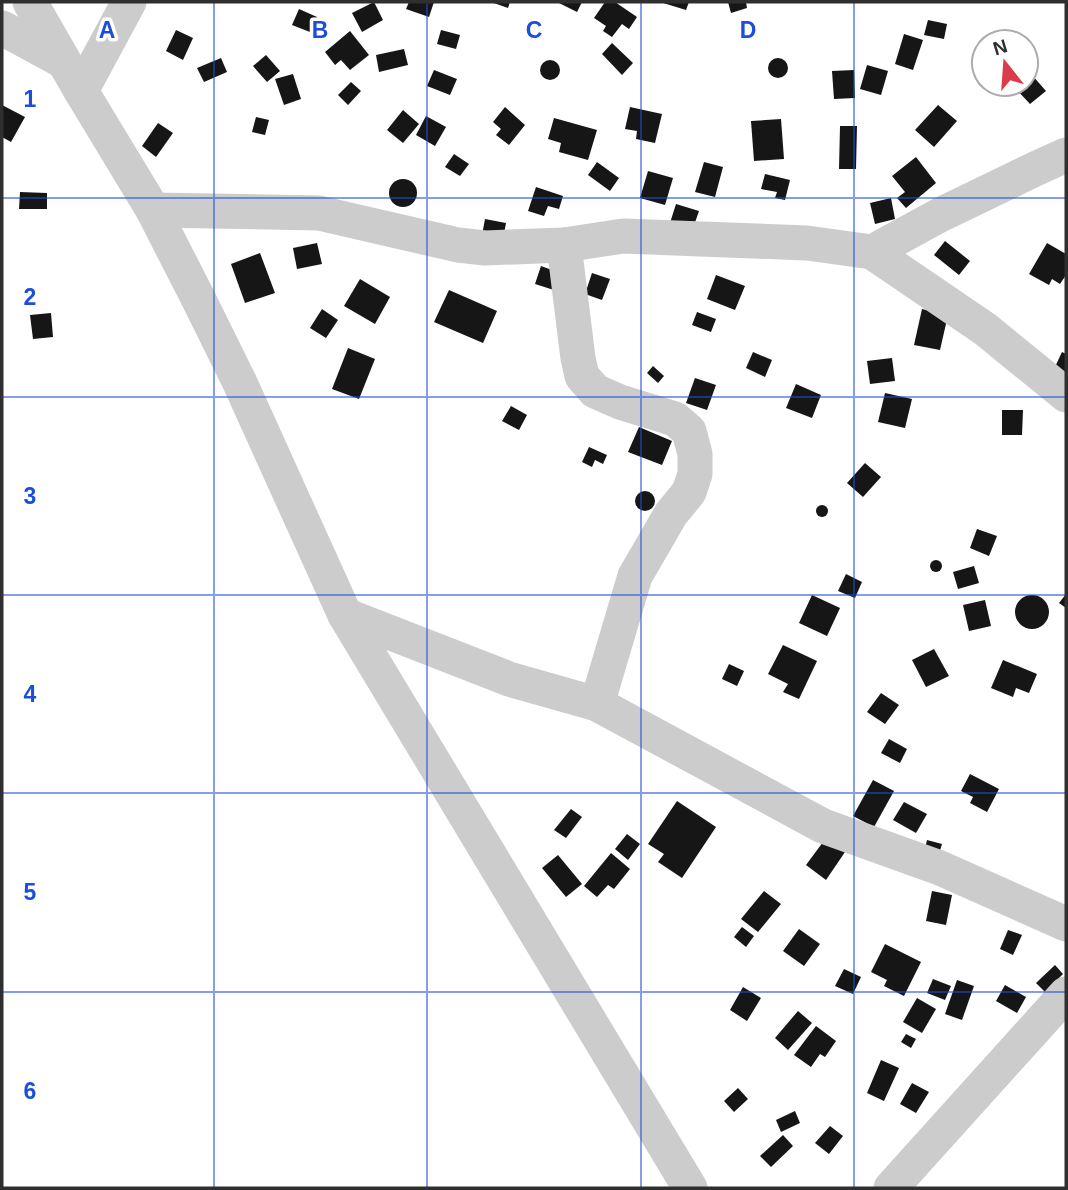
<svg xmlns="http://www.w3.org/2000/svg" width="1068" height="1190" viewBox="0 0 1068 1190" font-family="Arial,sans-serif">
<rect width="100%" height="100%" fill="#fff"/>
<g fill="#161616">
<polygon points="374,2 383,20 362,32 352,13"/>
<polygon points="409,2 434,2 429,17 406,9"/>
<polygon points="491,2 510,2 508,8"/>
<polygon points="557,2 582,2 577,12"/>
<polygon points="605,2 615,2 637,17 629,29 622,24 612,37 603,31 606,26 594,18"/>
<polygon points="660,2 689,2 686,10"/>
<polygon points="728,2 746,2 747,8 731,13"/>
<polygon points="299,9 317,17 310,32 292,25"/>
<polygon points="928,20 947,24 944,39 924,35"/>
<polygon points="176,30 193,38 183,60 166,51"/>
<polygon points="441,30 460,35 456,49 437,44"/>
<polygon points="350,31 369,55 350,70 341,60 335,65 325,52"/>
<polygon points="904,34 923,40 913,70 895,64"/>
<polygon points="612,43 633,63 622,75 602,54"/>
<polygon points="404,49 408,65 379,72 376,55"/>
<polygon points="266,55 280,71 267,82 253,66"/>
<polygon points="221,58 227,72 204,82 197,68"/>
<circle cx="778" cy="68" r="10"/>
<circle cx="550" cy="70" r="10"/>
<polygon points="867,65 888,71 881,95 860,89"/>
<polygon points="434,70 457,79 450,95 427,86"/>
<polygon points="854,70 855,98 834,99 832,71"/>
<polygon points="293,74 301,99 284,105 275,79"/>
<polygon points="1032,75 1046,91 1030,104 1016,89 1021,84 1026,84 1026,80"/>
<polygon points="351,82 361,91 348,105 338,95"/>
<polygon points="2,105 25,117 11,142 2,137"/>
<polygon points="938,105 957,121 934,147 915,130"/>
<polygon points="505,107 525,125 509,145 496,135 501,129 493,122"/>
<polygon points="630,107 662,114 655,143 636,139 637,131 625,129"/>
<polygon points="403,110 419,124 403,143 387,130"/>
<polygon points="426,116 446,127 435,146 416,135"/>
<polygon points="256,117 269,120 265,135 252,132"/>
<polygon points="554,118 597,130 588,160 559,152 561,143 548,139"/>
<polygon points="781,119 784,159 754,161 751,121"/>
<polygon points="158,123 173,133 156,157 142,146"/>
<polygon points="840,126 857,126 856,169 839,169"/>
<polygon points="454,154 469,164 460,176 445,167"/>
<polygon points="916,157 936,183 906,208 897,198 905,192 892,176"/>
<polygon points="597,162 619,178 610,191 588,175"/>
<polygon points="704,162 723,167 715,197 695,192"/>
<polygon points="648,171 673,178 665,205 640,198"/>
<polygon points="765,174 790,180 785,200 775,198 777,192 761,189"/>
<circle cx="403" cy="193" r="14"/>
<polygon points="536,187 563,196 559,209 548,206 544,216 528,211"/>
<polygon points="20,192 47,193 47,209 19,209"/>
<polygon points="891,198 895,219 875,224 870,203"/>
<polygon points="676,204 699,211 691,234 669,226"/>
<polygon points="485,219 506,223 503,239 482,235"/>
<polygon points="945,241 970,261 959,275 934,255"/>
<polygon points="317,243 322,264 297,269 293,248"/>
<polygon points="1047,243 1066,254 1066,275 1060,284 1052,279 1049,285 1029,274"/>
<polygon points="260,253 275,293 245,303 231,264"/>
<polygon points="541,266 563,274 557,291 535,284"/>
<polygon points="592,273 610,279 602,300 585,294"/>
<polygon points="716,275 745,286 735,310 707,299"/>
<polygon points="360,279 390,297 375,324 344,306"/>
<polygon points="449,290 497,311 483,343 434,322"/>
<polygon points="322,309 338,320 326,338 310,328"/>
<polygon points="922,309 948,315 940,350 914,345"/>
<polygon points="697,312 716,319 711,332 692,325"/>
<polygon points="51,313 53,337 33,339 30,315"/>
<polygon points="348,348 375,359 359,399 332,389"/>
<polygon points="753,352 772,360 765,377 746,368"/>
<polygon points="1062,352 1066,354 1066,374 1054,369"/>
<polygon points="892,358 895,381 870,384 867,361"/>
<polygon points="653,366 664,376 658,383 647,373"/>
<polygon points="695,378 716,385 707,410 686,403"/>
<polygon points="796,384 821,395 812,418 786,408"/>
<polygon points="885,393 912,399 905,428 878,422"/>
<polygon points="511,406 527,415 519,430 502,421"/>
<polygon points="1002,410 1023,410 1022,435 1002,435"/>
<polygon points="639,427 672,441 662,465 628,452"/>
<polygon points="589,447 607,455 603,464 595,460 592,467 582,462"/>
<polygon points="865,463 881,477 863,497 847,483"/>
<circle cx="645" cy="501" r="10"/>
<circle cx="822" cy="511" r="6"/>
<polygon points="977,529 997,536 989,556 970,548"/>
<circle cx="936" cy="566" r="6"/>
<polygon points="974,566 979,583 958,589 953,572"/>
<polygon points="846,574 862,582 855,598 838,591"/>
<polygon points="1066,594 1066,608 1059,603"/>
<circle cx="1032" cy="612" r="17"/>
<polygon points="812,595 840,608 827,636 799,623"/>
<polygon points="985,600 991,626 969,631 963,605"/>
<polygon points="783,645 817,661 799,699 783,692 788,684 768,674"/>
<polygon points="934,649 949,676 926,687 912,660"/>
<polygon points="1003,660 1037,674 1029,693 1016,688 1013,697 991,688"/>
<polygon points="729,664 744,671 737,686 722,679"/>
<polygon points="881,693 899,705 885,724 867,712"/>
<polygon points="889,739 907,749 900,763 881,753"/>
<polygon points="970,774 999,789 987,812 970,803 973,797 961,791"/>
<polygon points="873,780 894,791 874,827 853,816"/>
<polygon points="677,801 716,827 682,878 658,862 664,854 648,844"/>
<polygon points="904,802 927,814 916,833 893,820"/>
<polygon points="571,809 582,817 566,838 554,830"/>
<polygon points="627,834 640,844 628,860 615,849"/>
<polygon points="826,838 845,852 826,880 806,865"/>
<polygon points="927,840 942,844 938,857 924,853"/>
<polygon points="611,853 630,869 614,889 608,885 597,897 584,886"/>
<polygon points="558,855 582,884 566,897 542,868"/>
<polygon points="764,891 781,904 758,932 741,919"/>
<polygon points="932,891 952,895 946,925 926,921"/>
<polygon points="742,927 754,936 746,947 734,937"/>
<polygon points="799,929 820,944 804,966 783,951"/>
<polygon points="1008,930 1022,935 1013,955 1000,949"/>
<polygon points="885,944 921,962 904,996 884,986 887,980 871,972"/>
<polygon points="1055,965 1063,974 1045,992 1036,983"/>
<polygon points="844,969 861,977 853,994 835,986"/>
<polygon points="933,979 951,986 945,1000 927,993"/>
<polygon points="957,980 974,986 962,1020 945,1014"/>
<polygon points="1005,985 1026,997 1017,1013 996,1001"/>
<polygon points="743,987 761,998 747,1021 730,1010"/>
<polygon points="917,998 936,1009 922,1033 903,1022"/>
<polygon points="798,1011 812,1023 788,1050 775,1038"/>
<polygon points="816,1026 836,1041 825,1057 820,1054 811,1067 794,1055"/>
<polygon points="906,1034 916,1039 911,1048 901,1042"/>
<polygon points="881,1060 899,1068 884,1101 867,1093"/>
<polygon points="912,1083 929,1092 916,1113 900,1104"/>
<polygon points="738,1088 748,1099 734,1112 724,1101"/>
<polygon points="795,1111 800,1123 781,1132 776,1120"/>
<polygon points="830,1126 843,1136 829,1154 815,1143"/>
<polygon points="783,1135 793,1146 771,1167 760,1156"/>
</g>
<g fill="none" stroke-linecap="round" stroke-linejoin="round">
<g stroke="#ccc" stroke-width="35">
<polyline points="30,2 81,91 153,210 200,302 240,383 345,615 690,1188"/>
<polyline points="2,28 63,61"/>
<polyline points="81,91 129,2"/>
<polyline points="153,210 319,213 458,245 485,248 564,245 623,236 807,243 872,252 940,215 1035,169 1066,155"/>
<polyline points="564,245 578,358 582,376 595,391 620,402 675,419 689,431 695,454 695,474 689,492 671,514 635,576 597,704"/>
<polyline points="872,252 985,329 1066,395"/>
<polyline points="345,615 509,679 597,704 823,826 940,868 1066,924"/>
<polyline points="891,1188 1066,994"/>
</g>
</g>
<path fill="none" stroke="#1d4ed8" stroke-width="2" stroke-opacity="0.55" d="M214,2V1188M427,2V1188M641,2V1188M854,2V1188M2,198H1066M2,397H1066M2,595H1066M2,793H1066M2,992H1066"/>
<g font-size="23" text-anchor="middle" font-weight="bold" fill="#1d4ed8" stroke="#fff" stroke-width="7" stroke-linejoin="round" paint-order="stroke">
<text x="107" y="38">A</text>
<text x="320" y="38">B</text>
<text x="534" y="38">C</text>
<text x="748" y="38">D</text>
<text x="30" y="107">1</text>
<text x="30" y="305">2</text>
<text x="30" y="504">3</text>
<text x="30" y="702">4</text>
<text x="30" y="900">5</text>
<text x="30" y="1099">6</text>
</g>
<rect width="1068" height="1190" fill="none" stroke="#2f2f2f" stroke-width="7"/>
<g transform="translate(1005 63) rotate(343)"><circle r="33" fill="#ffffff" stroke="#acacac" stroke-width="2"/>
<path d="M0-5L12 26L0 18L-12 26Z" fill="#db3c4c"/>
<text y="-10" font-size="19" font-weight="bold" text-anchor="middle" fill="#2f2f2f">N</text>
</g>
</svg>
